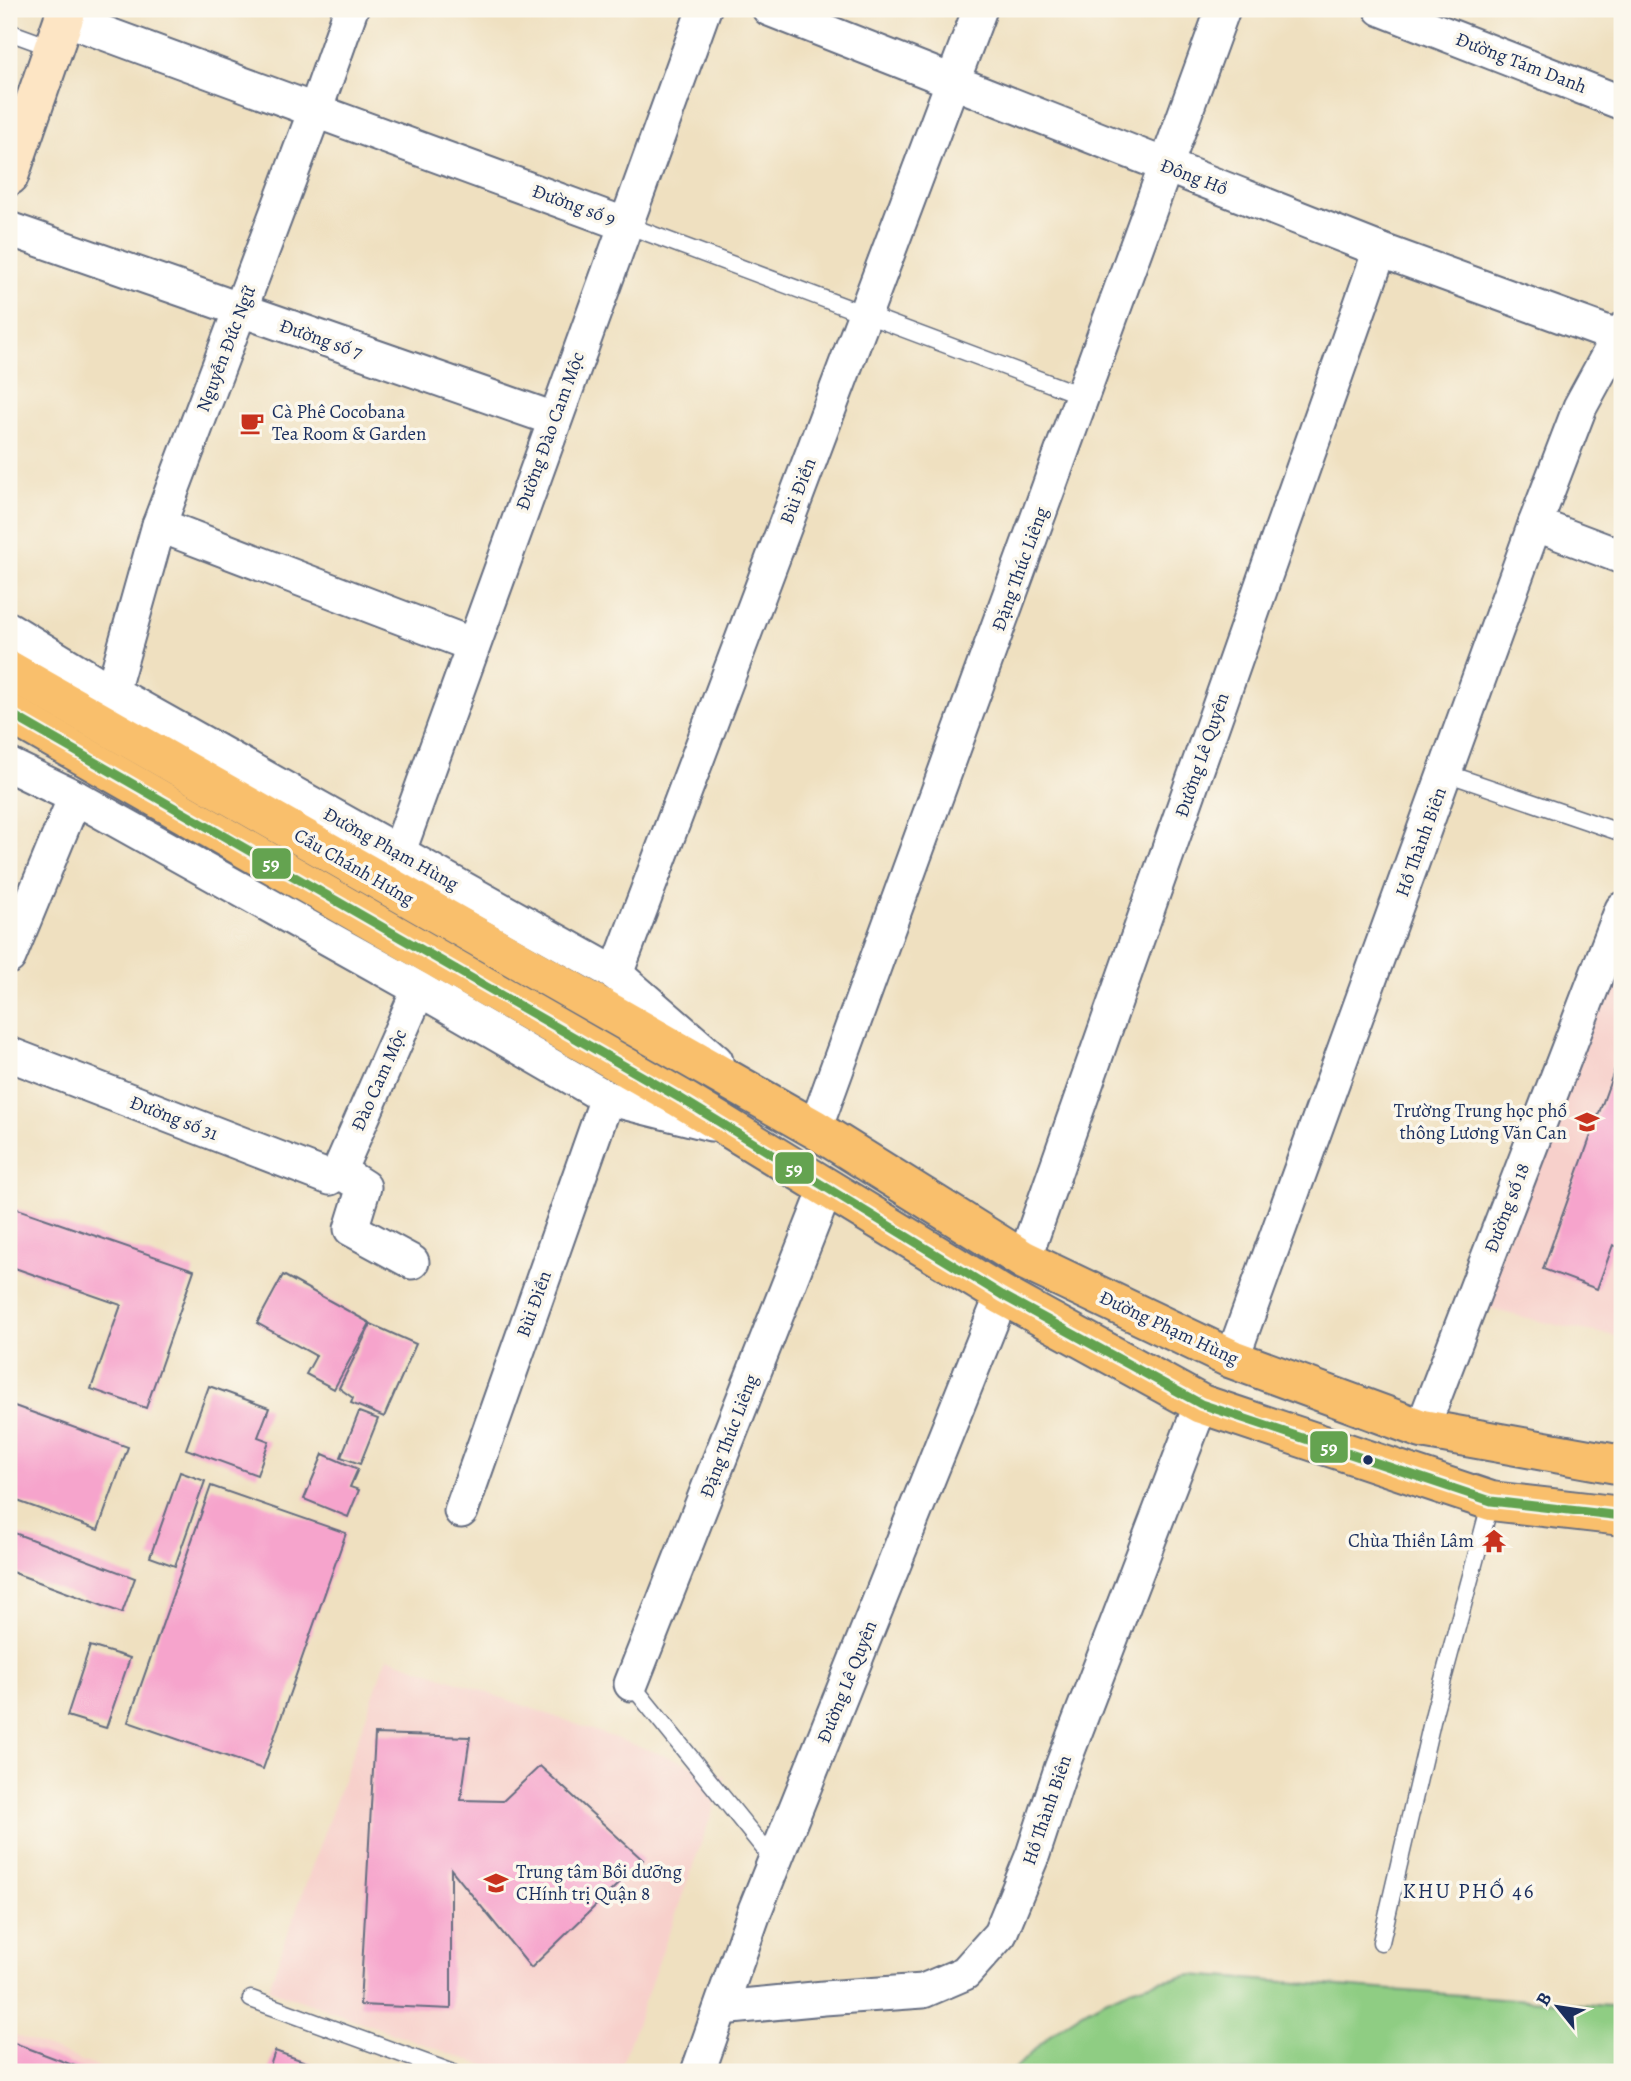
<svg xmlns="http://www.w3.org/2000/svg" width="1631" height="2081" viewBox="0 0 1631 2081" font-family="Alegreya,serif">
<rect width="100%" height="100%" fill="#fbf7ec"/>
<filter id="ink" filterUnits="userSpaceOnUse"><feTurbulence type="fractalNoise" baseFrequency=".0143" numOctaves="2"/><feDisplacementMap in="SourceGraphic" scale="14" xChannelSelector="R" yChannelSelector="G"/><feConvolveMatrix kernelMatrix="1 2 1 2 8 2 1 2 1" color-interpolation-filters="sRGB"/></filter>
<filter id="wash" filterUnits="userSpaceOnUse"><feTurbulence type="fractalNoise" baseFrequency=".00686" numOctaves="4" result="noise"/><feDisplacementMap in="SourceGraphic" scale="28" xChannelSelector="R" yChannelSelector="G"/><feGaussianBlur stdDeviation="1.57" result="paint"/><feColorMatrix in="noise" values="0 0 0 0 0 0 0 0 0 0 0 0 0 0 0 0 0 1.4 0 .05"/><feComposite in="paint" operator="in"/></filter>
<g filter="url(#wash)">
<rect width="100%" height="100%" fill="#efe0c0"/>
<g fill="#f7d0cb">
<polygon points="1622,936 1622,1337 1561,1326 1481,1307"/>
<polygon points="387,1657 725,1777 619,2072 502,2072 268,1989"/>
<polygon points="9,2033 111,2072 9,2072"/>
</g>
<path fill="#8fcd83" stroke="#557e70" stroke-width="2" d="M1191,1975L1622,2007V2072H1012C1050,2032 1084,2005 1137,1987C1154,1981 1173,1979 1191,1975Z"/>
<g id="blocks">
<g fill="#f6a4cc">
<polygon points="1622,1049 1622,1248 1613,1245 1597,1289 1543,1269"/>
<polygon points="9,1206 194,1270 146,1408 91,1389 121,1305 9,1266"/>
<polygon points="283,1275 370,1323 334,1389 306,1374 316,1356 257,1323"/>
<polygon points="371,1324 416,1344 384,1417 351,1403 353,1398 339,1388"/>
<polygon points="209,1386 269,1408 258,1437 269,1441 257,1475 186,1449"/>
<polygon points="9,1404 128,1447 98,1530 9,1498"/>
<polygon points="359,1412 378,1419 360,1464 341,1457"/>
<polygon points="323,1454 358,1469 350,1487 359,1490 348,1517 304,1499"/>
<polygon points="180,1472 205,1481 175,1566 150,1557"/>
<polygon points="211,1486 346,1533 263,1769 128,1722"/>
<polygon points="9,1531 135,1578 122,1613 9,1571"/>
<polygon points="90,1646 130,1658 106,1728 67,1716"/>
<polygon points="375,1734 470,1737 461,1800 503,1801 540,1766 643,1860 531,1968 451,1869 451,2009 360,2005"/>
<polygon points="9,2041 91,2072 9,2072"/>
<polygon points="275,2051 320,2067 318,2072 268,2072"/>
</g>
</g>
</g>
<g filter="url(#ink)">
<use href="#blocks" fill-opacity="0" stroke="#656d80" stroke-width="2"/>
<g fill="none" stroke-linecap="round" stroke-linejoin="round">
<g stroke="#656d80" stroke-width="19">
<g id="lane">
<polyline points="9,32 53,48"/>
<polyline points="624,224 1083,396"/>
<polyline points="1446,773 1622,833"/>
<polyline points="631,1684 775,1862"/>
<polyline points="1381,1942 1434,1713 1491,1501"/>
<polyline points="251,1999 451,2072"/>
</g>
</g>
<g stroke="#656d80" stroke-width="37">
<g id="street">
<polyline points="769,9 1380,250 1622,338"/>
<polyline points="1381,9 1622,103"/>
<polyline points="63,18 624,224"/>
<polyline points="9,229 554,419"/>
<polyline points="1535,524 1622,557"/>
<polyline points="159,525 473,645"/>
<polyline points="9,629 112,692 616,974 716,1061"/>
<polyline points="112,692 159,525 315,111 351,9"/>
<polyline points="9,765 75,797 419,989 607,1098 711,1124"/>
<polyline points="398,854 704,9"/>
<polyline points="9,957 75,797"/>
<polyline points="616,974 980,9"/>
<polyline points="9,1054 330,1178 339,1171 419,989"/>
<polyline points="815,1129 1223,9"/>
<polyline points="339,1171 364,1187 351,1229 412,1262"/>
<polyline points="1024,1260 1380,250"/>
<polyline points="1232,1359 1535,524 1580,407 1622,330"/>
<polyline points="1422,1429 1622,909"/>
<polyline points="461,1511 607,1098"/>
<polyline points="631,1684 827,1187"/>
<polyline points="721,2008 824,1998 923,1991 965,1973 1000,1934 1033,1854 1061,1769 1201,1404"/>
<polyline points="698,2072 755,1910 1002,1295"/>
</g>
</g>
<g stroke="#656d80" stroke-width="42">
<polyline id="secondary" points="9,176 67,9"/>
</g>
<g stroke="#656d80" stroke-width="42">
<g id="primary">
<polyline points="9,670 815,1129 1024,1260 1232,1359 1422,1429 1622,1465"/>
<polyline points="9,713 680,1098 1002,1295 1201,1404 1491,1501 1622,1516"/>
</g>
</g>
<use href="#lane" stroke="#fff" stroke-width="16"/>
<use href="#street" stroke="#fff" stroke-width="33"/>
<use href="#secondary" stroke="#fde5c4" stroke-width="38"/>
<use href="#primary" stroke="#f9bf6c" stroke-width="38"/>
<g stroke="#fbf7ec" stroke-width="14">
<polyline id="bus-1" points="9,713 680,1098 1002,1295 1201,1404 1491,1501 1622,1516"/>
</g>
<use href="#bus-1" stroke="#64a350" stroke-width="9"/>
</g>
</g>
<defs>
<g id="cafe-bare" transform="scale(1.89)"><path d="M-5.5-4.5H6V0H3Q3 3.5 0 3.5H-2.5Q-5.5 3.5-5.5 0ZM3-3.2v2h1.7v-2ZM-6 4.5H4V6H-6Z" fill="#c8321e" stroke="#fbf7ec" stroke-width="2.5" paint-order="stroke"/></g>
<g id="school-bare" transform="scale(1.89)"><path d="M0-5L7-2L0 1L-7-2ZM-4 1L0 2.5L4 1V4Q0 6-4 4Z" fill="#c8321e" stroke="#fbf7ec" stroke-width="2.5" paint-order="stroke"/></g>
<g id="temple-bare" transform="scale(1.89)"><path d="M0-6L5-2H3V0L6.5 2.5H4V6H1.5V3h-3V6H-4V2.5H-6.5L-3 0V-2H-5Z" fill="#c8321e" stroke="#fbf7ec" stroke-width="2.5" paint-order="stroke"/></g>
<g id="university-bare" transform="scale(1.89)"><path d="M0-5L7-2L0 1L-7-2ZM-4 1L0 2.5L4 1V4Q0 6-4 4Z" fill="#c8321e" stroke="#fbf7ec" stroke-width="2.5" paint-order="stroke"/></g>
</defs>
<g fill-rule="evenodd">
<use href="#cafe-bare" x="252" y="423"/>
<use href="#school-bare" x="1587" y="1122"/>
<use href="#temple-bare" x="1494" y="1541"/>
<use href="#university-bare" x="496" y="1883"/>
</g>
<circle fill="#1b2f5e" stroke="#fbf7ec" stroke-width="2.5" cx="1368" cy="1460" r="6"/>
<g text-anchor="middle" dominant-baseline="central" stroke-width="7" stroke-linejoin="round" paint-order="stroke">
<g font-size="19" fill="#1b2f5e" stroke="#fbf7ec">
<text transform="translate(1521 63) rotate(21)">Đường Tám Danh</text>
<text transform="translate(1194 177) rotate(21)">Đông Hồ</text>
<text transform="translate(574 205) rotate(20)">Đường số 9</text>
<text transform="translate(321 339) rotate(19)">Đường số 7</text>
<text transform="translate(226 349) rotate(-69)">Nguyễn Đức Ngữ</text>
<text transform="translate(550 431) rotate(-70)">Đường Đào Cam Mộc</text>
<text transform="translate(798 491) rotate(-69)">Bùi Điền</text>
<text transform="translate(1020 569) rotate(-70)">Đặng Thúc Liêng</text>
<text transform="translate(1202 755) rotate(-71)">Đường Lê Quyên</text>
<text transform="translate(1421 842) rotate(-70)">Hồ Thành Biên</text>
<text transform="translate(391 849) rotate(29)">Đường Phạm Hùng</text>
<text transform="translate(354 867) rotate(30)">Cầu Chánh Hưng</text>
<text transform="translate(379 1080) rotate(-66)">Đào Cam Mộc</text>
<text transform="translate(174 1118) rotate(21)">Đường số 31</text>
<text transform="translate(1507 1208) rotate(-69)">Đường số 18</text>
<text transform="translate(534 1304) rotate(-70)">Bùi Điền</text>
<text transform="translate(1169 1328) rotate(25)">Đường Phạm Hùng</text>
<text transform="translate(729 1436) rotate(-69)">Đặng Thúc Liêng</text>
<text transform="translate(847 1682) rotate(-68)">Đường Lê Quyên</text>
<text transform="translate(1047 1810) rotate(-71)">Hồ Thành Biên</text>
</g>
<g font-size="19" fill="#1b2f5e" stroke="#fbf7ec" text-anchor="start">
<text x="272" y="412">Cà Phê Cocobana<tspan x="272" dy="22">Tea Room &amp; Garden</tspan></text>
<text x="1567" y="1111" text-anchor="end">Trường Trung học phổ<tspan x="1567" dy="22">thông Lương Văn Can</tspan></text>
<text x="1474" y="1541" text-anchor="end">Chùa Thiền Lâm</text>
<text x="516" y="1872">Trung tâm Bồi dưỡng<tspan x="516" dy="22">CHính trị Quận 8</tspan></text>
</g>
<g font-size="21" letter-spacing="2" fill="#1b2f5e" stroke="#fbf7ec">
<text x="1469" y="1891">KHU PHỐ 46</text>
</g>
</g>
<g stroke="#fbf7ec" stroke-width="2.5">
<rect x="251" y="847" width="41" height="33" rx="7" fill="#64a350"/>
<rect x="774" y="1151" width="41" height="34" rx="7" fill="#64a350"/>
<rect x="1309" y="1430" width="40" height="34" rx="7" fill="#64a350"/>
</g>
<g font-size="19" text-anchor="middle" font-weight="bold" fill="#fff">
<text x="271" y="870">59</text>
<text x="794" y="1175">59</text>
<text x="1329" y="1454">59</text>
</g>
<rect width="1631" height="2081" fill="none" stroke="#fbf7ec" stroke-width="35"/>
<g transform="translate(1558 2007) rotate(300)" stroke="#fbf7ec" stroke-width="5" paint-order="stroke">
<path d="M0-5L12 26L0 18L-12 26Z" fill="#1b2f5e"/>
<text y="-10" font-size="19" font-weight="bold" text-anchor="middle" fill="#1b2f5e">B</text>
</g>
</svg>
